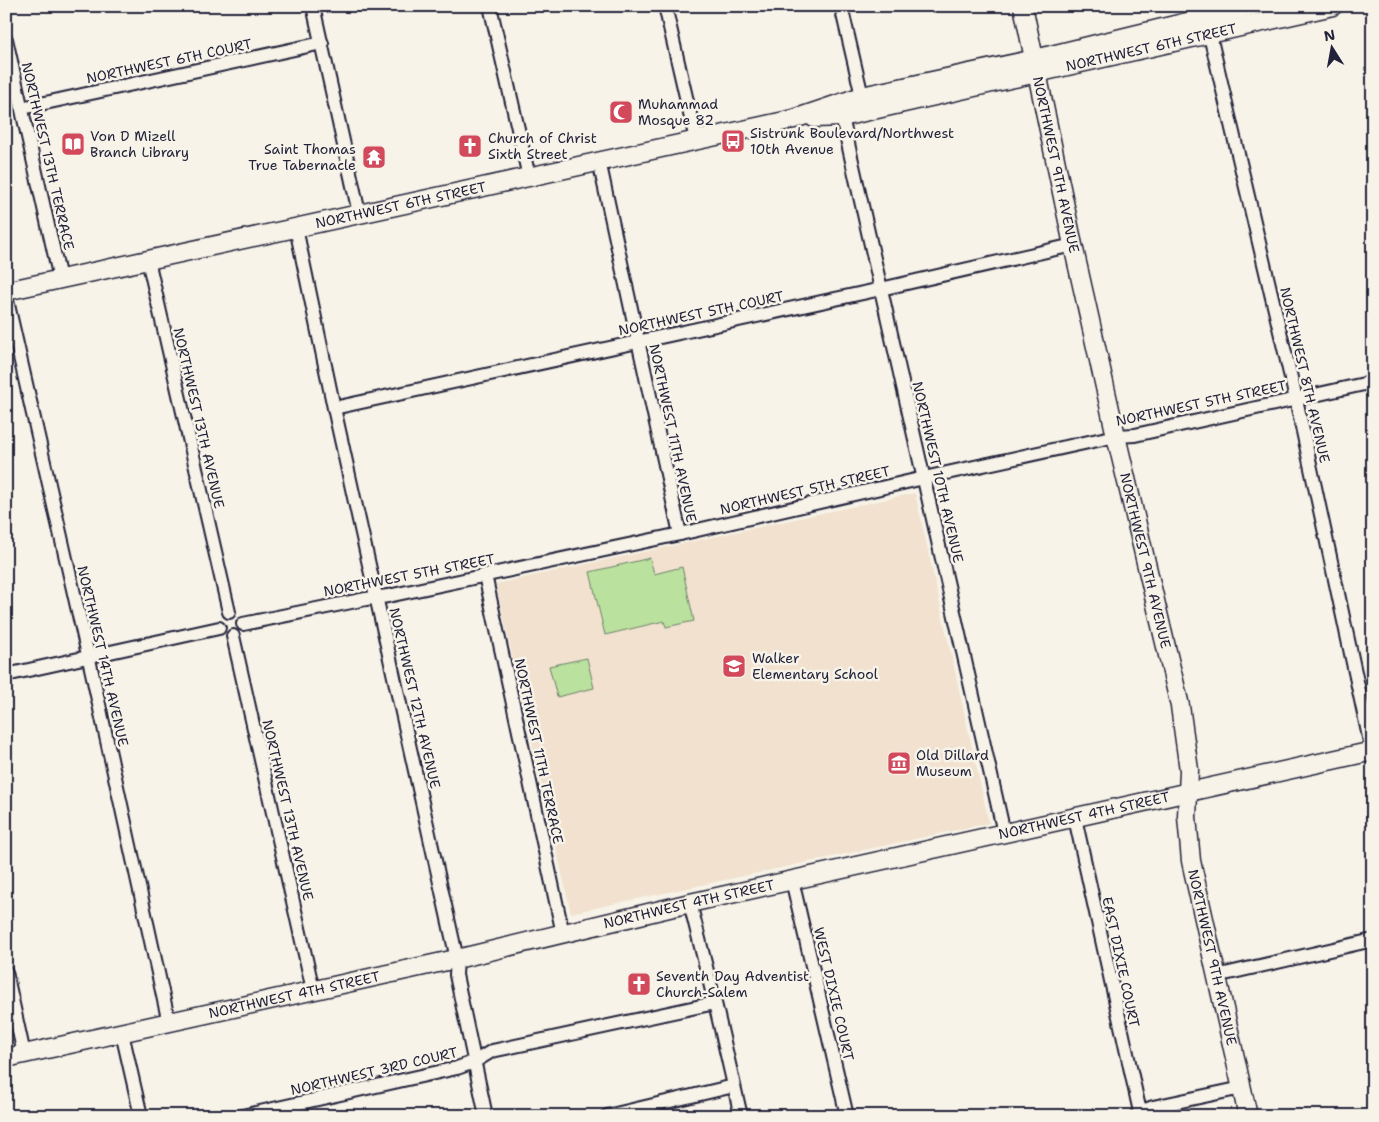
<svg xmlns="http://www.w3.org/2000/svg" width="1379" height="1122" viewBox="0 0 1379 1122" font-family="'Shantell Sans',sans-serif">
<rect width="100%" height="100%" fill="#f7f3e8"/>
<filter id="ink" filterUnits="userSpaceOnUse"><feTurbulence type="fractalNoise" baseFrequency=".02" numOctaves="2"/><feDisplacementMap in="SourceGraphic" scale="10" xChannelSelector="R" yChannelSelector="G"/><feConvolveMatrix kernelMatrix="1 2 1 2 8 2 1 2 1" color-interpolation-filters="sRGB"/></filter>
<g filter="url(#ink)">
<polygon fill="#f1e1ce" points="915,493 989,823 571,913 496,584"/>
<g fill="#bae19d" stroke="#6e826c">
<polygon points="650,558 654,574 682,567 694,621 666,627 664,621 605,635 590,572"/>
<polygon points="587,658 594,688 557,697 549,666"/>
</g>
<g fill="none" stroke-linecap="round" stroke-linejoin="round">
<g stroke="#22223b" stroke-width="16">
<g id="street">
<polyline points="313,6 359,213"/>
<polyline points="490,6 529,177"/>
<polyline points="665,6 696,140"/>
<polyline points="841,6 862,96"/>
<polyline points="1203,6 1296,399 1372,751"/>
<polyline points="6,39 60,279"/>
<polyline points="22,108 322,43"/>
<polyline points="842,117 1004,833"/>
<polyline points="599,161 680,534"/>
<polyline points="296,228 334,408 457,959 456,975 486,1116"/>
<polyline points="148,260 229,612"/>
<polyline points="6,296 91,668 169,1023"/>
<polyline points="334,408 872,291 1073,245"/>
<polyline points="485,575 563,934"/>
<polyline points="243,624 366,599 388,596 680,534 924,478 1116,436 1135,435 1373,382"/>
<polyline points="233,636 313,990"/>
<polyline points="6,675 219,628"/>
<polyline points="1075,818 1140,1112"/>
<polyline points="792,880 847,1116"/>
<polyline points="690,903 715,1003 741,1116"/>
<polyline points="6,972 24,1054"/>
<polyline points="1216,976 1373,940"/>
<polyline points="122,1033 141,1116"/>
<polyline points="242,1116 457,1068 474,1062 492,1051 715,1003"/>
<polyline points="607,1116 734,1086"/>
<polyline points="1136,1116 1140,1112 1153,1107 1242,1088"/>
</g>
</g>
<g stroke="#22223b" stroke-width="21">
<g id="secondary">
<path id="s1" d="M1023,6L1073,245L1116,436L1180,706L1189,770L1187,817L1191,861L1248,1116"/>
<path id="s2" d="M814,118L842,117L1333,6"/>
<path id="s3" d="M6,291L794,119L862,96L1035,59L1253,6"/>
<path id="s4" d="M6,1058L465,957L690,903L1373,751"/>
</g>
</g>
<use href="#street" stroke="#f7f3e8" stroke-width="12"/>
<use href="#secondary" stroke="#f7f3e8" stroke-width="18"/>
</g>
</g>
<defs>
<g id="mosque-square" transform="scale(1.25)"><rect x="-9" y="-9" width="18" height="18" rx="4" fill="#d1495b" stroke="#f7f3e8"/><path d="M3.5-4.9A6 6 0 1 0 3.5 4.9A5 5 0 1 1 3.5-4.9Z" fill="#fff"/></g>
<g id="bus-square" transform="scale(1.25)"><rect x="-9" y="-9" width="18" height="18" rx="4" fill="#d1495b" stroke="#f7f3e8"/><path d="M-5-6H5V4H4V6H2V4H-2V6H-4V4H-5ZM-3.5-4V0h7V-4ZM-3.5 1.2v1.5H-2V1.2ZM2 1.2v1.5H3.5V1.2Z" fill="#fff"/></g>
<g id="library-square" transform="scale(1.25)"><rect x="-9" y="-9" width="18" height="18" rx="4" fill="#d1495b" stroke="#f7f3e8"/><path d="M-6-4Q-3-5.5-.7-3.5V5Q-3 3-6 4ZM6-4Q3-5.5 .7-3.5V5Q3 3 6 4Z" fill="#fff"/></g>
<g id="church-square" transform="scale(1.25)"><rect x="-9" y="-9" width="18" height="18" rx="4" fill="#d1495b" stroke="#f7f3e8"/><path d="M-1.2-6h2.4v3.5h3.3v2.4h-3.3V6h-2.4V-.1h-3.3v-2.4h3.3Z" fill="#fff"/></g>
<g id="temple-square" transform="scale(1.25)"><rect x="-9" y="-9" width="18" height="18" rx="4" fill="#d1495b" stroke="#f7f3e8"/><path d="M0-6L5-2H3V0L6.5 2.5H4V6H1.5V3h-3V6H-4V2.5H-6.5L-3 0V-2H-5Z" fill="#fff"/></g>
<g id="school-square" transform="scale(1.25)"><rect x="-9" y="-9" width="18" height="18" rx="4" fill="#d1495b" stroke="#f7f3e8"/><path d="M0-5L7-2L0 1L-7-2ZM-4 1L0 2.5L4 1V4Q0 6-4 4Z" fill="#fff"/></g>
<g id="museum-square" transform="scale(1.25)"><rect x="-9" y="-9" width="18" height="18" rx="4" fill="#d1495b" stroke="#f7f3e8"/><path d="M0-6L6-3V-2H-6V-3ZM-5-1h2V3h-2ZM-1-1h2V3h-2ZM3-1h2V3H3ZM-6 4H6V6H-6Z" fill="#fff"/></g>
</defs>
<g fill-rule="evenodd">
<use href="#mosque-square" x="621" y="112"/>
<use href="#bus-square" x="733" y="141"/>
<use href="#library-square" x="73" y="144"/>
<use href="#church-square" x="470" y="146"/>
<use href="#temple-square" x="374" y="157"/>
<use href="#school-square" x="734" y="666"/>
<use href="#museum-square" x="899" y="763"/>
<use href="#church-square" x="639" y="984"/>
</g>
<g text-anchor="middle" dominant-baseline="central" stroke-width="5" stroke-linejoin="round" paint-order="stroke">
<g font-size="14" fill="#22223b" stroke="#f7f3e8">
<text stroke="none"><textPath href="#s2" startOffset="345">NORTHWEST 6TH STREET</textPath></text>
<text transform="translate(169 61) rotate(-12)">NORTHWEST 6TH COURT</text>
<text transform="translate(48 156) rotate(77)">NORTHWEST 13TH TERRACE</text>
<text stroke="none"><textPath href="#s1" startOffset="162">NORTHWEST 9TH AVENUE</textPath></text>
<text stroke="none"><textPath href="#s3" startOffset="404">NORTHWEST 6TH STREET</textPath></text>
<text transform="translate(701 313) rotate(-12)">NORTHWEST 5TH COURT</text>
<text transform="translate(1305 375) rotate(77)">NORTHWEST 8TH AVENUE</text>
<text transform="translate(1201 403) rotate(-12)">NORTHWEST 5TH STREET</text>
<text transform="translate(199 418) rotate(77)">NORTHWEST 13TH AVENUE</text>
<text transform="translate(673 433) rotate(78)">NORTHWEST 11TH AVENUE</text>
<text transform="translate(938 472) rotate(77)">NORTHWEST 10TH AVENUE</text>
<text transform="translate(805 490) rotate(-13)">NORTHWEST 5TH STREET</text>
<text stroke="none"><textPath href="#s1" startOffset="568">NORTHWEST 9TH AVENUE</textPath></text>
<text transform="translate(409 575) rotate(-11)">NORTHWEST 5TH STREET</text>
<text transform="translate(103 656) rotate(77)">NORTHWEST 14TH AVENUE</text>
<text transform="translate(415 698) rotate(77)">NORTHWEST 12TH AVENUE</text>
<text transform="translate(539 751) rotate(78)">NORTHWEST 11TH TERRACE</text>
<text transform="translate(288 810) rotate(77)">NORTHWEST 13TH AVENUE</text>
<text stroke="none"><textPath href="#s4" startOffset="1105">NORTHWEST 4TH STREET</textPath></text>
<text stroke="none"><textPath href="#s4" startOffset="700">NORTHWEST 4TH STREET</textPath></text>
<text stroke="none"><textPath href="#s1" startOffset="972">NORTHWEST 9TH AVENUE</textPath></text>
<text transform="translate(1121 962) rotate(78)">EAST DIXIE COURT</text>
<text transform="translate(834 994) rotate(77)">WEST DIXIE COURT</text>
<text stroke="none"><textPath href="#s4" startOffset="295">NORTHWEST 4TH STREET</textPath></text>
<text transform="translate(374 1071) rotate(-13)">NORTHWEST 3RD COURT</text>
</g>
<g font-size="14" fill="#22223b" stroke="#f7f3e8" text-anchor="start">
<text x="638" y="104">Muhammad<tspan x="638" dy="16">Mosque 82</tspan></text>
<text x="750" y="133">Sistrunk Boulevard/Northwest<tspan x="750" dy="16">10th Avenue</tspan></text>
<text x="90" y="136">Von D Mizell<tspan x="90" dy="16">Branch Library</tspan></text>
<text x="488" y="138">Church of Christ<tspan x="488" dy="16">Sixth Street</tspan></text>
<text x="356" y="149" text-anchor="end">Saint Thomas<tspan x="356" dy="16">True Tabernacle</tspan></text>
<text x="752" y="658">Walker<tspan x="752" dy="16">Elementary School</tspan></text>
<text x="916" y="755">Old Dillard<tspan x="916" dy="16">Museum</tspan></text>
<text x="656" y="976">Seventh Day Adventist<tspan x="656" dy="16">Church-Salem</tspan></text>
</g>
</g>
<rect width="1379" height="1122" fill="none" stroke="#f7f3e8" stroke-width="25"/>
<rect x="12" y="12" width="1354" height="1097" fill="none" stroke="#22223b" stroke-width="2" filter="url(#ink)"/>
<g transform="translate(1332 48) rotate(349)" stroke="#f7f3e8" stroke-width="4" paint-order="stroke">
<path d="M0-4L9 19L0 12L-9 19Z" fill="#22223b"/>
<text y="-8" font-size="14" font-weight="bold" text-anchor="middle" fill="#22223b">N</text>
</g>
</svg>
